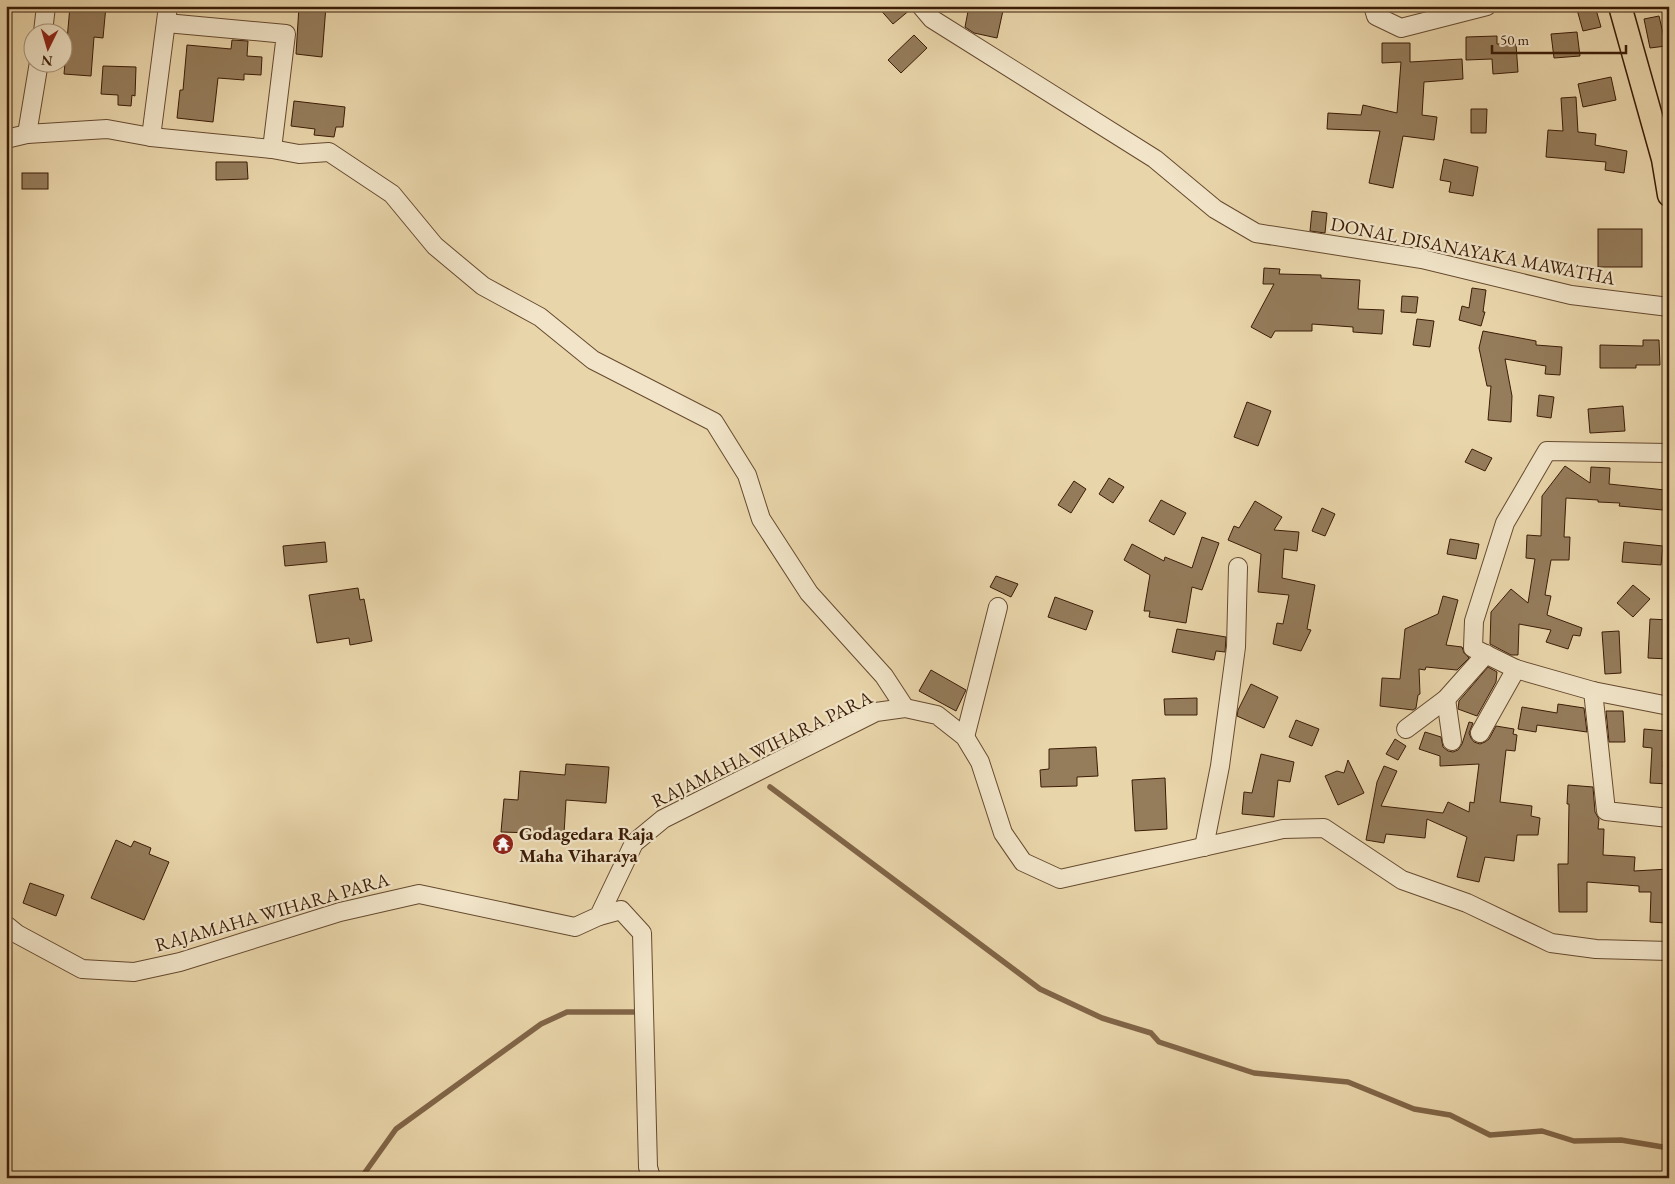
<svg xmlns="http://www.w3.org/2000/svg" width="1675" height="1184" viewBox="0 0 1675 1184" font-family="'EB Garamond',serif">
<rect width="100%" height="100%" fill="#e9d5aa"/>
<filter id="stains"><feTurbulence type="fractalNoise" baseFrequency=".004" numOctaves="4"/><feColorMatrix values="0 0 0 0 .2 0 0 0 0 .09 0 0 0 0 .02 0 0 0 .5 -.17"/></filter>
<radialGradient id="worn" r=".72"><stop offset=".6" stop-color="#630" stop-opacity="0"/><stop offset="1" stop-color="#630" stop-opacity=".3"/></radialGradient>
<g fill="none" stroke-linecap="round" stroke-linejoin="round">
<g stroke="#806547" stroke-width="5.5">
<polyline points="770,787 1040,989 1102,1018 1151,1033 1159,1042 1254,1073 1348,1082 1414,1109 1450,1115 1490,1135 1542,1131 1574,1141 1621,1140 1669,1148"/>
<polyline points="361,1178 396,1129 541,1024 567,1012 640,1012"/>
</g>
</g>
<g fill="#957c5b" stroke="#3b1c06">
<polygon points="70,6 106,6 103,38 94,37 91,76 64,74"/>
<polygon points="299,6 326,6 322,57 296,54"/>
<polygon points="877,6 911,6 911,9 893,24"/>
<polygon points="969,6 1004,6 997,38 974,33 965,27"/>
<polygon points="1576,6 1595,6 1601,27 1583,31"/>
<polygon points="1659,16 1666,46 1650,48 1644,19"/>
<polygon points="1577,32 1580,56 1554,58 1551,34"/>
<polygon points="914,35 927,48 901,73 888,60"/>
<polygon points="1497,36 1497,44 1516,44 1518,72 1493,74 1492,59 1466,60 1466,37"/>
<polygon points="232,40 248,41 247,56 262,57 261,75 244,74 244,80 218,78 213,122 177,118 180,90 183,90 187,45 231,49"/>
<polygon points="1382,43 1410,43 1410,62 1462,59 1463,79 1424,82 1422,115 1437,117 1434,140 1403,136 1393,188 1369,183 1380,131 1327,129 1328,113 1361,115 1363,105 1397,113 1401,62 1382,63"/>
<polygon points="103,66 136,67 135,96 132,95 131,106 118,105 118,95 101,94"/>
<polygon points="1611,77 1616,100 1583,107 1578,84"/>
<polygon points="1576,97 1578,132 1596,134 1595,145 1627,151 1624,173 1605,170 1606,162 1546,157 1548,130 1563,131 1561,98"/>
<polygon points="294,101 345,107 343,127 336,127 334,137 314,135 315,129 291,126"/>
<polygon points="1471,109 1487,109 1486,133 1471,133"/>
<polygon points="1444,159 1478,167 1473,196 1449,192 1451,182 1440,180"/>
<polygon points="216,162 247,162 248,179 216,180"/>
<rect x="22" y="173" width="26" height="16"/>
<polygon points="1312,211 1327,213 1325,233 1310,231"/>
<rect x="1598" y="229" width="44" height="38"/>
<polygon points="1264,268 1280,269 1279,274 1321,275 1321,278 1360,280 1358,309 1384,310 1382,334 1353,332 1353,327 1312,324 1312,331 1275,331 1271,338 1251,327 1274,284 1263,284"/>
<polygon points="1472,288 1486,290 1483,312 1485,312 1481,326 1459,320 1462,306 1469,308"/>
<polygon points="1402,296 1418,297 1416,313 1401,312"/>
<polygon points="1417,319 1434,321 1430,347 1413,345"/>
<polygon points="1483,331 1536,341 1536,345 1562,347 1560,375 1545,374 1546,366 1505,359 1512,396 1511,422 1488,420 1491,386 1487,386 1479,348"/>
<polygon points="1643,340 1659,340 1660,365 1636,365 1636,368 1600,368 1600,345 1643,346"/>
<polygon points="1539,395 1554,397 1551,418 1537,416"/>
<polygon points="1247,402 1271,411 1258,446 1234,437"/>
<polygon points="1623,406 1625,431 1590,433 1588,409"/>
<polygon points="1472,449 1492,458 1485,471 1465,462"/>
<polygon points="1565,466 1590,483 1591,467 1610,468 1609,484 1665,490 1663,510 1619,506 1620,503 1598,502 1598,500 1566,498 1564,537 1570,537 1569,560 1551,560 1545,595 1551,596 1547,615 1582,628 1580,636 1573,635 1568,649 1546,642 1551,630 1519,624 1518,655 1511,655 1490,644 1491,612 1511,589 1528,603 1535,559 1526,558 1527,535 1541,536 1542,496"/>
<polygon points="1109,478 1124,487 1113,503 1099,494"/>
<polygon points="1074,481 1086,489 1071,513 1058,505"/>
<polygon points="1161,500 1186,513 1174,535 1149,521"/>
<polygon points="1255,501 1282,517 1274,530 1299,532 1297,551 1284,549 1282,578 1315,585 1307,629 1311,630 1301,651 1273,644 1277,623 1283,624 1289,595 1258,592 1261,554 1228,540 1234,526 1239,528"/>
<polygon points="1322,508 1335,514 1325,536 1312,531"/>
<polygon points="1202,537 1219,543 1202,590 1192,587 1186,623 1149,617 1150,611 1144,611 1150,575 1124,560 1132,544 1164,561 1165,557 1192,568"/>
<polygon points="1450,539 1479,544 1476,559 1447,554"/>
<polygon points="325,542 327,562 285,566 283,546"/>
<polygon points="1624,542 1663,546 1661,565 1622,562"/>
<polygon points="996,576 1018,584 1011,597 990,587"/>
<polygon points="1633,585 1650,599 1633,617 1617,603"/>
<polygon points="358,588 360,600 364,599 372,641 350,645 349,638 317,643 309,595"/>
<polygon points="1443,596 1458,600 1446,645 1462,647 1464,653 1469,658 1457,670 1426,667 1425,670 1419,669 1420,694 1418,695 1416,708 1413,710 1380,706 1382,678 1400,679 1405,629 1438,614"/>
<polygon points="1055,597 1093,611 1086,630 1048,617"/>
<polygon points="1650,619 1669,620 1669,659 1648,658"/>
<polygon points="1177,629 1226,637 1225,652 1216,651 1214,660 1172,652"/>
<polygon points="1619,631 1621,673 1605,674 1602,632"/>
<polygon points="1488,667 1497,672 1496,682 1477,716 1458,709 1459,701"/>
<polygon points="931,670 966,690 956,711 919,691"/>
<polygon points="1251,684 1278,697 1264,728 1237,716 1238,710"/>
<polygon points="1197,698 1197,715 1165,715 1164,699"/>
<polygon points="1558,704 1584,708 1587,732 1537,725 1536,732 1518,729 1522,707 1557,713"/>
<polygon points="1606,711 1623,711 1625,742 1609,742"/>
<polygon points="1296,720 1319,729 1312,746 1289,737"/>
<polygon points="1469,722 1473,723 1469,733 1471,738 1474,742 1480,744 1485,742 1489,739 1496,726 1514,729 1513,734 1517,735 1515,751 1506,750 1500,802 1532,806 1531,816 1540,818 1538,835 1517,835 1514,861 1485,857 1479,882 1457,877 1467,837 1427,819 1425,838 1386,834 1384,843 1366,840 1377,782 1384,766 1397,771 1381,806 1443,813 1448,802 1469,812 1470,802 1474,803 1479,764 1440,766 1440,756 1419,749 1425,732 1441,737 1443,747 1448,751 1453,752 1458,750 1462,744"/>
<polygon points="1644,729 1666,731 1663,767 1669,767 1669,784 1650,783 1652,748 1643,747"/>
<polygon points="1395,739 1406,746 1398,760 1386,754"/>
<polygon points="1096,747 1098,776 1077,777 1077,786 1041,787 1040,770 1049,769 1049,749"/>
<polygon points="1261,754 1294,762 1290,782 1278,780 1274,817 1242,814 1244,792 1252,793"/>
<polygon points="1348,760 1364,793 1338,805 1325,776 1337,771 1344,773"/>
<polygon points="566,764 609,767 606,803 566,800 564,834 501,832 504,799 518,800 520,771 565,775"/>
<polygon points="1165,778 1167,829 1135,831 1132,780"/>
<polygon points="1568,785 1593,787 1595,812 1599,819 1598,829 1604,829 1603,855 1635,857 1634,871 1669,869 1666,923 1650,922 1651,892 1639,892 1639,886 1587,882 1587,912 1559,912 1558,864 1568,864 1569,804 1567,804"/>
<polygon points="116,840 131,847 134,841 151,848 149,854 169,862 144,920 91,898"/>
<polygon points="30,883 64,895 56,916 23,903"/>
</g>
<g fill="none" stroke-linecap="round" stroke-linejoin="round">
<g stroke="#664a2f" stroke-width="20">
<g id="minor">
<polyline points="921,6 932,19 1155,159 1215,209 1256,233 1422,259 1571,295 1669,307"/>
<polyline points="1373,6 1376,16 1401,28 1487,6"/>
<polyline points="166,23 286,34 272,149"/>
<polyline points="43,32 46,6"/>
<polyline points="27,134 39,62"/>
<polyline points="151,137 168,6"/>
<polyline points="6,139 27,134 107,129 151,137 272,149 299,154 329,152 392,194 435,246 483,286 540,317 593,360 714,422 747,475 761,519 809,593 884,676 905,708"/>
<polyline points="1669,453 1547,451 1505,523 1474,621 1473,648 1516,669 1593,691 1669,706"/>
<polyline points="1593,691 1606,811 1669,818"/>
<polyline points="1446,699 1452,741"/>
<polyline points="1406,729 1446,699 1486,654"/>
<polyline points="1480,733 1516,669"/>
<polyline points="965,737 998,607"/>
<polyline points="1204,847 1220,766 1236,647 1238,567"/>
<polyline points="599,916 621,910 642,933 648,1167 651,1178"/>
<polyline points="6,925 17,934 82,969 134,972 180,962 340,912 419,894 575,927 599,916 634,843 663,819 876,712 905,708 937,715 965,737 980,762 1003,833 1023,862 1060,879 1283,829 1324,828 1402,880 1467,903 1551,943 1596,949 1669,951"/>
</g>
</g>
<g stroke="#3b1c06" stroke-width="25">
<polyline id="major" points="1620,6 1663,159 1669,195"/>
</g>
<use href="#minor" stroke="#f1e4c8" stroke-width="18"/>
<use href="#major" stroke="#e9d5aa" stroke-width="22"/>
</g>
<defs>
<g id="temple-disc" transform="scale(1.125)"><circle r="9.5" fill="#8f2418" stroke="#f1e4c8"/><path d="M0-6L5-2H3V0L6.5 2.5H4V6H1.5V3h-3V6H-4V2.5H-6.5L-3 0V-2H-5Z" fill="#fff"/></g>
</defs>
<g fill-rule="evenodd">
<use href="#temple-disc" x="503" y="844"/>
</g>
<g text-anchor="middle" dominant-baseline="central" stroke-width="4.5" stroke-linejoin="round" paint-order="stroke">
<g font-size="19" fill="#3b1c06" stroke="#f1e4c8">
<text transform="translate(1473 251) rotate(11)">DONAL DISANAYAKA MAWATHA</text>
<text transform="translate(762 749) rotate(-26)">RAJAMAHA WIHARA PARA</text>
<text transform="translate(272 912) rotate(-16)">RAJAMAHA WIHARA PARA</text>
</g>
<g font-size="19" font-weight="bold" fill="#3b1c06" stroke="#f1e4c8" text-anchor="start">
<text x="519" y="833">Godagedara Raja<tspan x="519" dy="22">Maha Viharaya</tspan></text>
</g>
</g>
<rect width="1675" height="1184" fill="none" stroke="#e9d5aa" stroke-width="25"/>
<rect x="8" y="8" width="1660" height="1169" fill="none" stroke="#3b1c06" stroke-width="2.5"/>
<rect x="12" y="12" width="1650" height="1159" fill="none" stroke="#3b1c06"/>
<g transform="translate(48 48) rotate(185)"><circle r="24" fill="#f1e4c8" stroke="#a8947a"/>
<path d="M0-4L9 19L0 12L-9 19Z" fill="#8f2418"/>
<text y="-8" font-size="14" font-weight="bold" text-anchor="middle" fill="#3b1c06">N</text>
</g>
<path d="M1492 45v8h134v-8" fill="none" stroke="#3b1c06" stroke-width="2.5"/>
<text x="1500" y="45" font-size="15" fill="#3b1c06" stroke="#f1e4c8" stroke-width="4" paint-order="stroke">50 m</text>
<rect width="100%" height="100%" filter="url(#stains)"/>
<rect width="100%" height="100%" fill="url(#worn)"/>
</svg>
